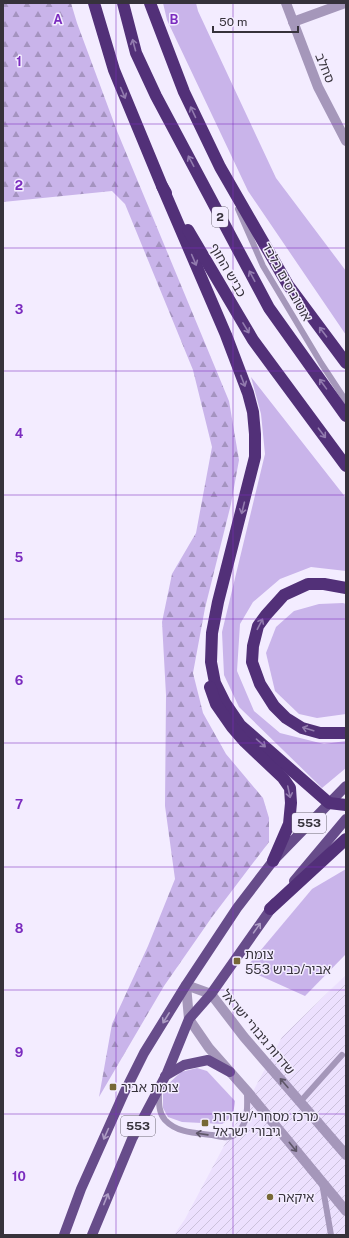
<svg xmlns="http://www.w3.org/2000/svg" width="349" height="1238" viewBox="0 0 349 1238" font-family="'Public Sans','Noto Sans Hebrew',sans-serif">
<defs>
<pattern id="industrial-furrows" width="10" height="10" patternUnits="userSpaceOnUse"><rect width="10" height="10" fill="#ece0fe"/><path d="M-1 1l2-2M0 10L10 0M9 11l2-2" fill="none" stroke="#cbc1db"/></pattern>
<pattern id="forest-firs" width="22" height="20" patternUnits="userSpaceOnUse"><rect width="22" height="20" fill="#c9b4ea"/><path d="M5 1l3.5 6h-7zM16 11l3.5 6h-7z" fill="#a493bf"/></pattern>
</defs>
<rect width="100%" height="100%" fill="#f3ecff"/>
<polygon fill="url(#industrial-furrows)" points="346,975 346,1235 174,1235 185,1219 282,1037"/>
<g fill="#c9b4ea">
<polygon points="163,3 196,3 198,11 276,178 346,271 346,335 248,191 167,20"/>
<polygon points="251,377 346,498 346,571 311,567 280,579 253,602 240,624 237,671 254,711 280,733 324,744 346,741 346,768 322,788 239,707 224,675 222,632 265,454 261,414"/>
<polygon points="343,603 346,604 346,714 317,718 299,714 275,691 266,653 276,627 294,611 319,604"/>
<polygon points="346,869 346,954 305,996 245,969 312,889"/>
<path d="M197,1068L207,1071L235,1101C234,1112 232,1118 222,1124L182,1122L168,1117L163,1108V1094L166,1086L181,1072Z"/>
</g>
<polygon fill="url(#forest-firs)" points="3,3 71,3 77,23 117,131 229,401 239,460 231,504 205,608 193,673 203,713 226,754 263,798 269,818 269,842 212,917 164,986 99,1097 112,1024 148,946 175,879 165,806 166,695 162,622 172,574 196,533 212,447 193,370 125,204 112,191 3,202"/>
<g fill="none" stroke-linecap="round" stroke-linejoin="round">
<g stroke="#a597ba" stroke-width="6">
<polyline points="238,209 263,266 321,363 346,401"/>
<path d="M159,1091C159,1101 158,1112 165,1120C177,1133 196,1133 212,1135C217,1136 222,1138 227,1137C232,1137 237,1134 240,1130C249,1119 247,1104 247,1091"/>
<polyline points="300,1102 342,1055"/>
<polyline points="322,1183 331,1235"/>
</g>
<g stroke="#a597ba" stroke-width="10">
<polyline points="286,3 318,87 346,141"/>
<polyline points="293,22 345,3"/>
</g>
<polyline stroke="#a597ba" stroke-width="10" points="346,1155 244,1037 211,994 186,985 189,1019 209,1048 247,1091 346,1211"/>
<g stroke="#674c8a" stroke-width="10">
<polyline points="294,881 346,819"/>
<polyline points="165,1076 184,1065 208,1060 230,1072"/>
<polyline points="64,1235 81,1189 124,1093 144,1053 186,985 237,908 273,861 346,786"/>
<polyline points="92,1235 132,1139 167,1073 189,1019 211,994 275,903"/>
</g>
<g stroke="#523078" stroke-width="12">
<polyline points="94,3 114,70 162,186 166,193"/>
<polyline points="123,3 136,53 156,96 269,308 346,416"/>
<polyline points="150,3 184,92 220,167 288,285 346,363"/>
<polyline points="162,186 226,335 248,393 253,412 255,434 255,457 218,602 212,633 211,662 215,683 225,703 240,725 329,803 346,805"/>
<polyline points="188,230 253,340 346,466"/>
<polyline points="346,588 324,584 308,584 284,595 266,615 258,626 253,646 252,662 260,684 274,706 286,718 302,728 320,733 346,733"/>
<polyline points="210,687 216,704 232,727 245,742 283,778 290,788 291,803 289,824 273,861"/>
<polyline points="270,909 346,839"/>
</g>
</g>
<defs><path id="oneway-shaft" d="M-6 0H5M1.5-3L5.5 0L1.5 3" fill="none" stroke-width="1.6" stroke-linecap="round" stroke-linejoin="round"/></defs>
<g stroke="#927bae">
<use href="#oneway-shaft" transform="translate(134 45) rotate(-105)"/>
<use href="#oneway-shaft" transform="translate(123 93) rotate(67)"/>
<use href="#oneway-shaft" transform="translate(193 112) rotate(-115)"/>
<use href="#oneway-shaft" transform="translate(191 161) rotate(-118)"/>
<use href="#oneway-shaft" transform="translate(194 260) rotate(67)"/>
<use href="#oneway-shaft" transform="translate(252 276) rotate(-118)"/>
<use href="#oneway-shaft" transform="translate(246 328) rotate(59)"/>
<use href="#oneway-shaft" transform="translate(323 332) rotate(-127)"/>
<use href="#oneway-shaft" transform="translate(243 381) rotate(69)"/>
<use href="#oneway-shaft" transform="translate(323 384) rotate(-126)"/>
<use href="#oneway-shaft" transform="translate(322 433) rotate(53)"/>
<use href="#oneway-shaft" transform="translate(243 508) rotate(104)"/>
<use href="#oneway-shaft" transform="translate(260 624) rotate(-63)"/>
<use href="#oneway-shaft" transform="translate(308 729) rotate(-163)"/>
<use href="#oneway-shaft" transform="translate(261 743) rotate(41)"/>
<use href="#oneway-shaft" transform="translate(289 792) rotate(78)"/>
</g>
<g stroke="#ad9cc4">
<use href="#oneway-shaft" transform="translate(257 928) rotate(-55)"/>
<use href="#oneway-shaft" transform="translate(166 1018) rotate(122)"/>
<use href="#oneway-shaft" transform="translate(106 1134) rotate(114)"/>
<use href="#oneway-shaft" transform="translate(106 1199) rotate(-68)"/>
</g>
<g stroke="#5d5567">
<use href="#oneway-shaft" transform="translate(284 1083) rotate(-131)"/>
<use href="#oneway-shaft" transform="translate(202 1134) rotate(-172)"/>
<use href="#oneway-shaft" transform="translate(293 1147) rotate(51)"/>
</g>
<path fill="none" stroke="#7b2cbf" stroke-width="1" stroke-opacity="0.55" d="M116,3V1235M233,3V1235M3,124H346M3,248H346M3,371H346M3,495H346M3,619H346M3,743H346M3,867H346M3,990H346M3,1114H346"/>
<g fill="#776836" stroke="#f3ecff" stroke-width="1.5">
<rect x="233" y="957" width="8" height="8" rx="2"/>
<rect x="109" y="1083" width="8" height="8" rx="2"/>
<rect x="201" y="1119" width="8" height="8" rx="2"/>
<circle cx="270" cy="1197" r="4"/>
</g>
<g text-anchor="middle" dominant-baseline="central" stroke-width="3" stroke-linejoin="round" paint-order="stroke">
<g fill="#f3ecff" stroke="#6f6a76" stroke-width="1">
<rect x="212" y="207" width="16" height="20" rx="3"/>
<rect x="292" y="813" width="34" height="20" rx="3"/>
<rect x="121" y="1116" width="34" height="20" rx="3"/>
</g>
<g font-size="12" font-weight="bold" fill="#36323b">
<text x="220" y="217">2</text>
<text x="309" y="823">553</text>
<text x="138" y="1126">553</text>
</g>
<g font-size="13" fill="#36323b" stroke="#f3ecff">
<text transform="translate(325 68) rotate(68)">סחלב</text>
<text transform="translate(228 270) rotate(60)">כביש החוף</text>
<text transform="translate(287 282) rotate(61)">אוטובוסים בלבד</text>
<text transform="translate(258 1032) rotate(50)">שדרות גיבורי ישראל</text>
</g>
<g font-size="13" fill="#36323b" stroke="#f3ecff" text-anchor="start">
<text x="245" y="954">צומת<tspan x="245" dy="15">אביר/כביש 553</tspan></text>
<text x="121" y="1087">צומת אביר</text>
<text x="213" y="1116">מרכז מסחרי/שדרות<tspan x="213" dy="15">גיבורי ישראל</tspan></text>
<text x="278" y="1197">איקאה</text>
</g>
</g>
<g font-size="13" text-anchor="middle" font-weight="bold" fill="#7b2cbf" stroke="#f3ecff" stroke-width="3" stroke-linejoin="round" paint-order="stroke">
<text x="58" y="24">A</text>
<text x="174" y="24">B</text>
<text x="19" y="66">1</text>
<text x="19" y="190">2</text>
<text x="19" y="314">3</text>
<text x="19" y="438">4</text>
<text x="19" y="562">5</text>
<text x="19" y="685">6</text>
<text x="19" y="809">7</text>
<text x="19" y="933">8</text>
<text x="19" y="1057">9</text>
<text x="19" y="1181">10</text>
</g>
<rect width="349" height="1238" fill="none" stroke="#36323b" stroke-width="8"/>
<path d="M213 26v6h85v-6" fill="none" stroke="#36323b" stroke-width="2"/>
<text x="219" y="26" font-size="12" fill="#36323b" stroke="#f3ecff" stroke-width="3" paint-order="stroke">50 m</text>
</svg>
